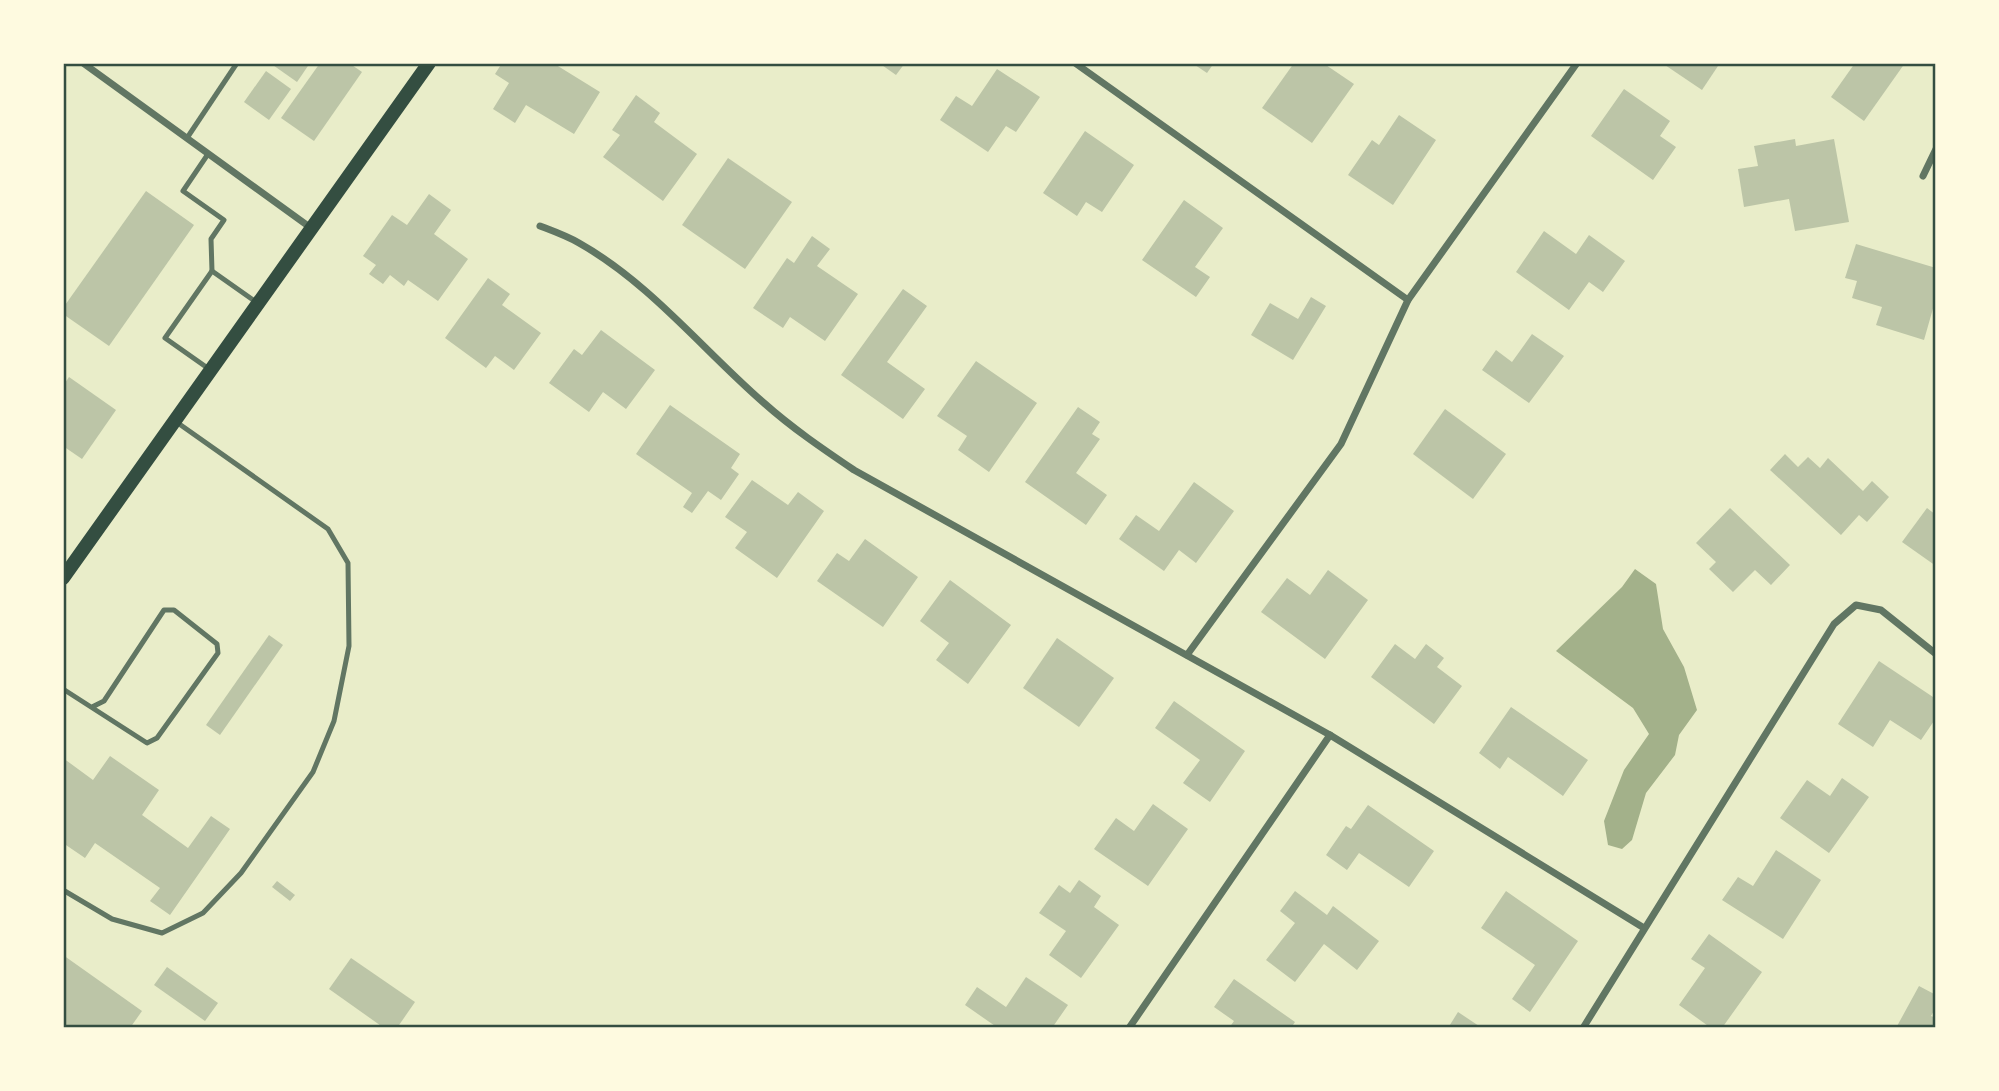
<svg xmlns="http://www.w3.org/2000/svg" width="1999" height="1091" viewBox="0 0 1999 1091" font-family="'IBM Plex Sans',sans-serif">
<rect width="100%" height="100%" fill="#e9edc9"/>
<polygon fill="#a3b18a" points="1635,569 1656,584 1663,629 1684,667 1697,710 1679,735 1675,755 1646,793 1632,840 1622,849 1608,845 1604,821 1624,770 1649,734 1633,708 1556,651 1622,587"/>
<g fill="#bcc5a7">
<polygon points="270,63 310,63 297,82"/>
<polygon points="320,63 349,63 362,72 314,141 281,118"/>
<polygon points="502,63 553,63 600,92 574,134 526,105 515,123 493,109 509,83 495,74"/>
<polygon points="879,63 905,63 896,75"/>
<polygon points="1192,63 1214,63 1207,73"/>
<polygon points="1294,63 1323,63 1354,84 1312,143 1262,108"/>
<polygon points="1662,63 1720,63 1702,90"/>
<polygon points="1855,63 1905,63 1864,121 1831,97"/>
<polygon points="997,69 1040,97 1016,132 1006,126 988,152 940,120 956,96 972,106"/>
<polygon points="266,71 291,89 269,120 244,102"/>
<polygon points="1624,89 1670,121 1660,136 1676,147 1653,180 1591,136"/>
<polygon points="636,95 660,113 654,122 697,154 663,201 603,157 620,135 612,130"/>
<polygon points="1399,115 1436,140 1393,205 1348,175 1372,140 1379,145"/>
<polygon points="1085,131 1134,165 1102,212 1086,202 1077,216 1043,193"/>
<polygon points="1795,139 1796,146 1834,139 1849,222 1795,231 1789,199 1744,207 1738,169 1758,166 1754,146"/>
<polygon points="728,158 792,202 745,269 682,225"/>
<polygon points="146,191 194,225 109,346 63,314 63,308"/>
<polygon points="429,194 451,210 434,234 468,259 438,301 408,280 404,286 390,275 383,284 369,274 376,265 363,256 392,215 407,225"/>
<polygon points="1184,200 1223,228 1195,267 1210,277 1196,297 1142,260"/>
<polygon points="1544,231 1576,254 1589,235 1625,261 1603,292 1589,282 1569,310 1516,272"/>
<polygon points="812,236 830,249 817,266 858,294 825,341 790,317 783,328 753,308 787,258 794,263"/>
<polygon points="1856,244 1936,268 1936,298 1924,340 1876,325 1882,307 1852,298 1857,281 1845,278"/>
<polygon points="488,278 510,294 502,305 541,333 514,370 495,356 486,368 445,338"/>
<polygon points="903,289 927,306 887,362 925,389 903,419 841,375"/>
<polygon points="1311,297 1326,306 1293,360 1251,335 1270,303 1298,319"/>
<polygon points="601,330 655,370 626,409 603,392 589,412 549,383 574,349 582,355"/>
<polygon points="1532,334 1564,356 1529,403 1482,370 1496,350 1512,362"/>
<polygon points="976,361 1037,403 989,472 958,450 967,436 937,416"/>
<polygon points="69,377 116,410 82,459 63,446 63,386"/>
<polygon points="670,405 740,454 731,468 739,474 721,500 708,491 692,513 683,507 692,493 636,454"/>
<polygon points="1078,407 1100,422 1092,434 1100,439 1076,473 1107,495 1086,525 1025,482"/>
<polygon points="1445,409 1506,454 1473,499 1413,454"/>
<polygon points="1785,454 1798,467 1808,457 1820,468 1828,458 1863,491 1872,481 1889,497 1867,522 1859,515 1841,535 1770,470"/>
<polygon points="752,480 788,505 798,492 824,511 777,578 735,548 747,532 725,517"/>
<polygon points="1194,482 1234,511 1196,563 1179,550 1164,571 1119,539 1136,515 1159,531"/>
<polygon points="1730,508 1790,565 1771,585 1755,570 1733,592 1709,569 1716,562 1696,543"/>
<polygon points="1927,508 1936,515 1936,566 1902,542"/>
<polygon points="865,539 918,577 883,627 817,581 837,553 849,561"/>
<polygon points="1328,570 1368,600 1325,659 1261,612 1287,578 1310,595"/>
<polygon points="950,580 1011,625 968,684 936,660 949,643 920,621"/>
<polygon points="269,635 283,645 220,735 206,725"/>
<polygon points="1057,638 1114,678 1079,727 1023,688"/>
<polygon points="1395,644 1415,659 1426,644 1444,658 1437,667 1462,686 1434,724 1371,677"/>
<polygon points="1879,661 1936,699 1936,718 1921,740 1890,720 1873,747 1838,724"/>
<polygon points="1174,701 1245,751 1210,802 1183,783 1200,760 1155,728"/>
<polygon points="1511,707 1588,760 1563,796 1508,757 1500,769 1479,753"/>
<polygon points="110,756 159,790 142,815 188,848 211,816 230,829 170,915 150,901 160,888 95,843 85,858 63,843 63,758 93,780"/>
<polygon points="1842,778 1869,797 1829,853 1780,818 1807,780 1830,796"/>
<polygon points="1153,804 1188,829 1148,886 1094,849 1116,818 1134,831"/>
<polygon points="1368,805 1434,851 1409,887 1359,853 1347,870 1326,855 1346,826 1351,829"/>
<polygon points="1776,850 1821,880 1783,939 1722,900 1738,877 1753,886"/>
<polygon points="1079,880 1101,896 1094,907 1119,925 1081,978 1049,955 1066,931 1039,913 1059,885 1070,893"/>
<polygon points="277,881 295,895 290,901 272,887"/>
<polygon points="1295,891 1327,915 1333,906 1379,941 1357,970 1324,944 1295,982 1266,960 1295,923 1280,911"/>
<polygon points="1506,891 1578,941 1530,1012 1512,999 1535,965 1481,928"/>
<polygon points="1709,934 1762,972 1722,1028 1711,1028 1679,1005 1705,968 1691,959"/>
<polygon points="63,955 142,1011 130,1028 63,1027"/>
<polygon points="351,958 415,1002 397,1028 384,1028 329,989"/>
<polygon points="167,967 218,1003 205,1021 154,985"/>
<polygon points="1026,977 1068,1005 1052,1028 998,1028 965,1005 977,987 1006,1007"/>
<polygon points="1234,979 1295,1022 1291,1028 1229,1028 1234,1021 1214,1007"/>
<polygon points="1919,986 1936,995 1936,1007 1931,1016 1936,1018 1936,1028 1896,1028"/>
<polygon points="1458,1012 1482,1028 1448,1028"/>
</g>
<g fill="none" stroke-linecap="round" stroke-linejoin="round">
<g stroke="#617663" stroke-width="5">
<polyline points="187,138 237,63"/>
<polyline points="208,154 183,191 224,220 211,239 212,271"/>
<polyline points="209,369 165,338 212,271 256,302"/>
<polyline points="63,689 147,743 157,738 218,653 217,644 174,610 164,610 104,701 92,707"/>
<polyline points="63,890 112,919 162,933 203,913 241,873 313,772 334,721 349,646 348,563 328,529 175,421"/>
</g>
<g stroke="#617663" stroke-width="7">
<polyline points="83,63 311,228"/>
<polyline points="1075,63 1408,300"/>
<polyline points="1923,176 1936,149"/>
<path d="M540,226C553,231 567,236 579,243C650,283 703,350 764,403C792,428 823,449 854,470L1330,735L1644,928"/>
<polyline points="1187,655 1341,444 1408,300 1577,63"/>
<polyline points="1129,1028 1330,735"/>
<polyline points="1583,1028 1834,624 1856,605 1881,610 1936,654"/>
</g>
<polyline stroke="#344e41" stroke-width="14" points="63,578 429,63"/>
</g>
<rect width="1999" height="1091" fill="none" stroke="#fefae0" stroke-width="130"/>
<rect x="65" y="65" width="1869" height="961" fill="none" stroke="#344e41" stroke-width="2.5"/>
</svg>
